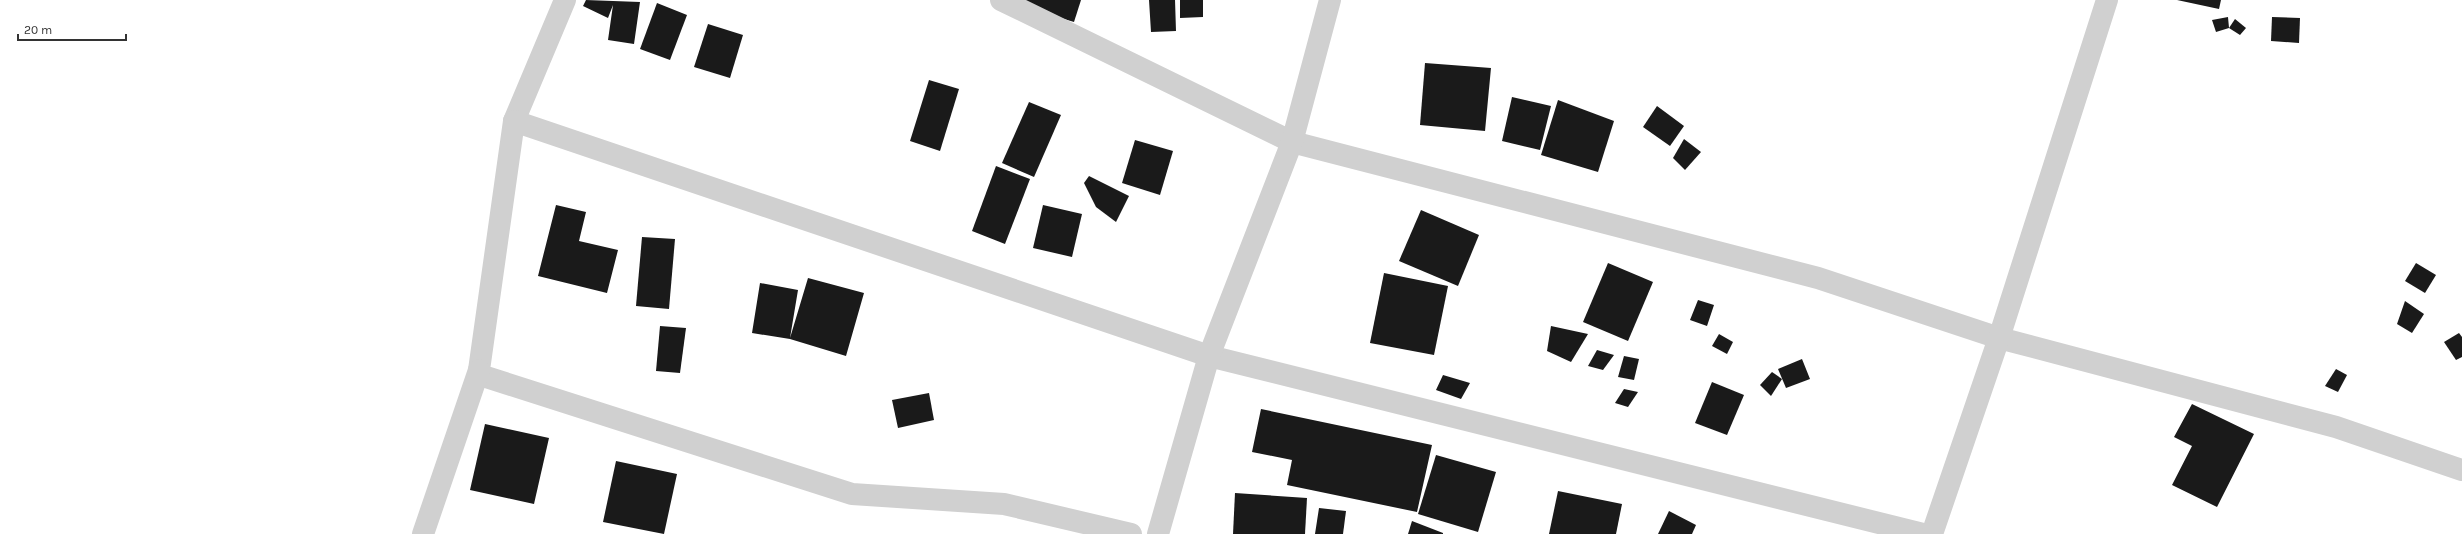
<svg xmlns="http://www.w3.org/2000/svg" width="2462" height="534" viewBox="0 0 2462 534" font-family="Karla,sans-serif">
<rect width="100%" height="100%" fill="#fff"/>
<g fill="#1a1a1a">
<polygon points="586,0 640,2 634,44 608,40 613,5 608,18 583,6"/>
<polygon points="1015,0 1081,0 1074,22 1014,4"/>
<polygon points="1149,0 1175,0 1176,31 1151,32"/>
<polygon points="1180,0 1203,0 1203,17 1180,18"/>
<polygon points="2177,0 2221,0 2219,9"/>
<polygon points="657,3 687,15 670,60 640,49"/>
<polygon points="2228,17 2229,28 2216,32 2212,20"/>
<polygon points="2272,17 2300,18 2299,43 2271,41"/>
<polygon points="2235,19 2246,28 2240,35 2229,28"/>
<polygon points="708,24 743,35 730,78 694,67"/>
<polygon points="1425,63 1491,68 1485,131 1420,125"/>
<polygon points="929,80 959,89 940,151 910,141"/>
<polygon points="1512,97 1551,106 1540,150 1502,141"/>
<polygon points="1558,100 1614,121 1598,172 1541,155"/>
<polygon points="1029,102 1061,115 1034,177 1002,163"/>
<polygon points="1657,106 1684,126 1670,146 1643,127"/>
<polygon points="1684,139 1701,152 1685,170 1673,158"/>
<polygon points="1135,140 1173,151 1160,195 1122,183"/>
<polygon points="996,166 1030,179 1005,244 972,231"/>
<polygon points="1089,176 1129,196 1116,222 1096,207 1084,183"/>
<polygon points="556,205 586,212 579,241 618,250 607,293 538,276"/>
<polygon points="1043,205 1082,214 1072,257 1033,248"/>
<polygon points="1421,210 1479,235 1458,286 1399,261"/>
<polygon points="642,237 675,239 669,309 636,306"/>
<polygon points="1608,263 1653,282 1628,341 1583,322"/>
<polygon points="2416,263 2436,275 2425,293 2405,281"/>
<polygon points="1384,273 1448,286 1434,355 1370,343"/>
<polygon points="808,278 864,293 846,356 790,339 752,333 760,283 798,290 790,338"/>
<polygon points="1698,300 1714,305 1707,326 1690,320"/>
<polygon points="2405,301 2424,314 2412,333 2397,324"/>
<polygon points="660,326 686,328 680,373 656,371"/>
<polygon points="1551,326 1588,334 1571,362 1547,351"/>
<polygon points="2459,333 2462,337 2462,357 2456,360 2444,342"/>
<polygon points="1719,334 1733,342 1727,354 1712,346"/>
<polygon points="1597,350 1614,355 1603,370 1588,366"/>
<polygon points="1624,356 1639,359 1634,380 1618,377"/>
<polygon points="1802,359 1810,379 1786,388 1778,369"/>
<polygon points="2336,369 2347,375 2338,392 2325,386"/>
<polygon points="1772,372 1782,379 1771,396 1760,385"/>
<polygon points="1443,375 1470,383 1461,399 1436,390"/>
<polygon points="1712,382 1744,395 1727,435 1695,423"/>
<polygon points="1624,389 1638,392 1628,407 1615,403"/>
<polygon points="929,393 934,420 898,428 892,400"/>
<polygon points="2192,404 2254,434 2217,507 2172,485 2192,446 2174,437"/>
<polygon points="1261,409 1432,445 1417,512 1287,485 1292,460 1252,452"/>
<polygon points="485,424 549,438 534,504 470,490"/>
<polygon points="1436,455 1496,472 1478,532 1418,514"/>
<polygon points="616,461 677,474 664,534 603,522"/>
<polygon points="1558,491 1622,504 1616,534 1549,534"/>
<polygon points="1235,493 1307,498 1305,534 1233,534"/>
<polygon points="1319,508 1346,511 1343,534 1315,534"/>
<polygon points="1669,511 1696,525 1692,534 1658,534"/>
<polygon points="1412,521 1443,533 1443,534 1408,534"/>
</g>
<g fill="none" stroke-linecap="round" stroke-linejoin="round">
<g stroke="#d0d0d0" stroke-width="22">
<polyline points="565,0 514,121 480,363 479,370 483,376 852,494 1004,504 1131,534"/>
<polyline points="1001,0 1292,142 1818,278 1999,338 2336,427 2462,470"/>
<polyline points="514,121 1209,356 1923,534"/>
<polyline points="423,534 479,370"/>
<polyline points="1158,534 1209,356 1292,142 1330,0"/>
<polyline points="1932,534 1999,338 2107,0"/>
</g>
</g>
<path d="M18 34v6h108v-6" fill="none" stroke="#333333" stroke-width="2"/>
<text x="24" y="34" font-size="12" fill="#333333" stroke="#ffffff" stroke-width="3" paint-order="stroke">20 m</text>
</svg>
